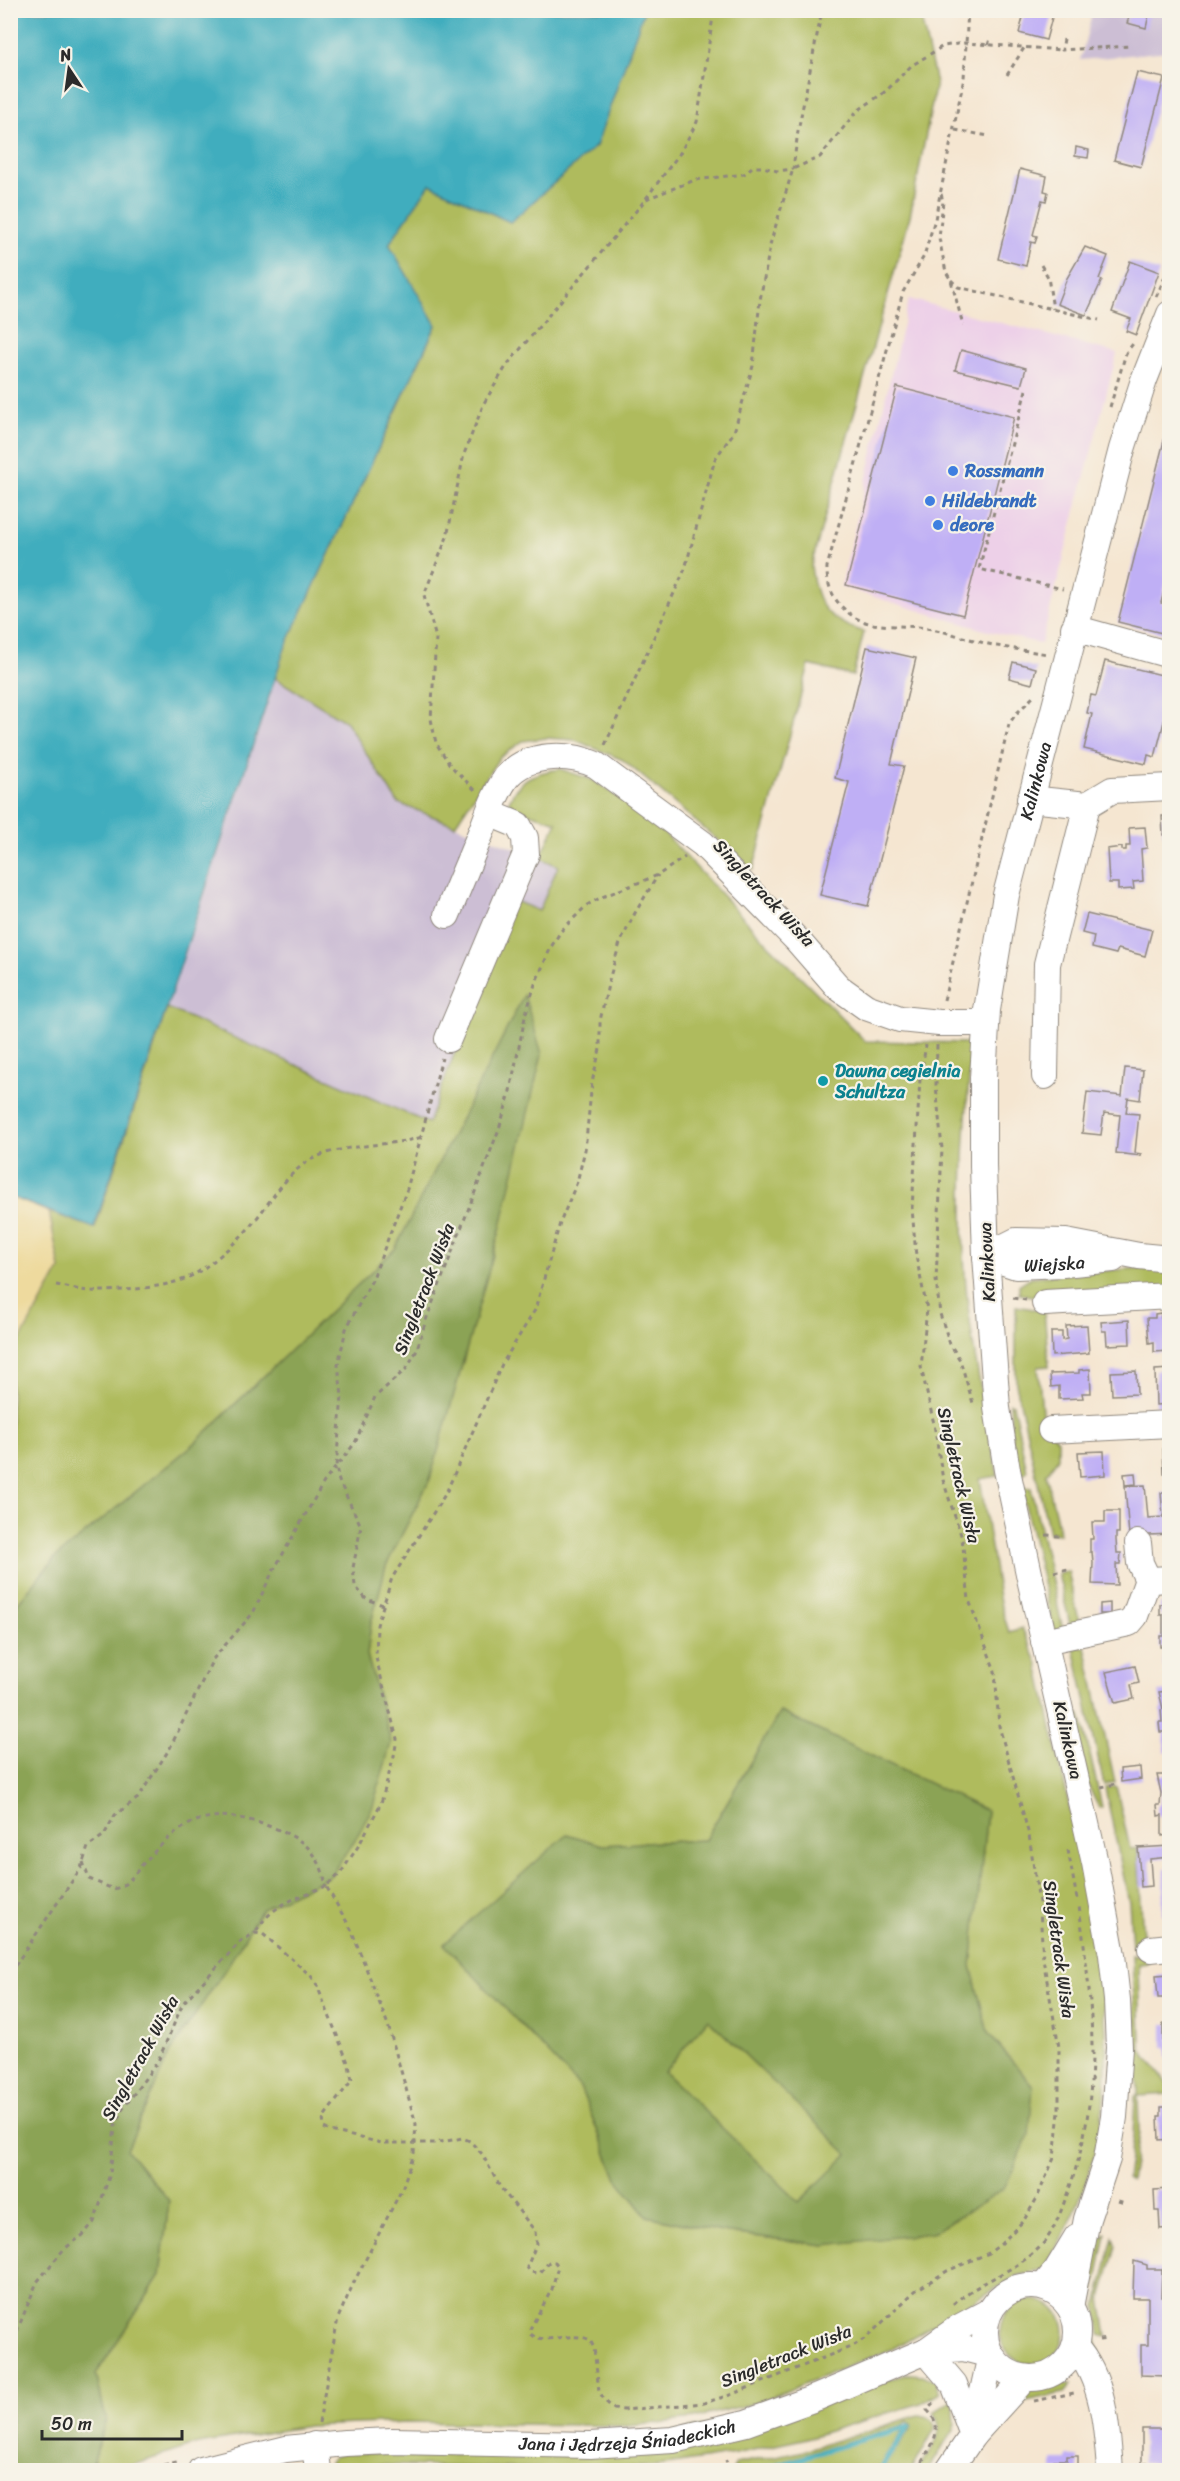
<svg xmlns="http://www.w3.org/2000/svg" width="1180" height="2481" viewBox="0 0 1180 2481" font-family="Sriracha,sans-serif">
<rect width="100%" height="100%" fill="#f7f3e8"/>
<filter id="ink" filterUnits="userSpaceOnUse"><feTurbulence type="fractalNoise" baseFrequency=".0167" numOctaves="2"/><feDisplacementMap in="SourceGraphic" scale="12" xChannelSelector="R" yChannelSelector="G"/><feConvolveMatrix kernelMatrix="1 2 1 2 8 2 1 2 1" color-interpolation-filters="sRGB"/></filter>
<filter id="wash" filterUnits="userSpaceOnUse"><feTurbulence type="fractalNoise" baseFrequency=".008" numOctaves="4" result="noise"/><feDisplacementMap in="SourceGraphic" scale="24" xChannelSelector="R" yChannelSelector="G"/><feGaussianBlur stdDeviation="1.35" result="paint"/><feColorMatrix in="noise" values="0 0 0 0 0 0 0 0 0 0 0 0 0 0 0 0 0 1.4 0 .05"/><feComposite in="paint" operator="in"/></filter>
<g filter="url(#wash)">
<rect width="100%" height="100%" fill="#f5e6d1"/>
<polygon fill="#edd0e8" points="909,299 1117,353 1041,644 981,629 841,587"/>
<g fill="#ccbed4">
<polygon points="1093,11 1169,11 1169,51 1080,60"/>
<polygon points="275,678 346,722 398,803 558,865 539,911 513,900 428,1123 167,1008"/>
</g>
<g fill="#afbb5d" stroke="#6d7344" stroke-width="1.5" fill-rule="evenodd">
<path d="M644,11H922L921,18L936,83L910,216L811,566C816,605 826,620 864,632L853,676L809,665L753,870L623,760L575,740L546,738L523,741L499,758L455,825L398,803L346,722L275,678L285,648L436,326L389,244L430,184L510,222L596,146Z"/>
<path d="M560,769L593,780L653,821L762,938L865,1041L972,1043C965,1120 960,1197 965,1274C970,1343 985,1410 998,1476L980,1479L1000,1603L1009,1632L1022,1628L1038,1664C1051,1721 1063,1777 1075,1833C1094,1920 1113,2011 1104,2100C1098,2159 1076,2221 1043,2270L1017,2276L892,2349L759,2402L686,2420L629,2426L407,2422L308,2426L198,2444L117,2470H91L106,2419L96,2374L160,2275L169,2201L127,2150L168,2056L262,1909L330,1876L391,1743L367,1655L371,1623L386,1566L430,1479L500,1230L517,1152L524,996L395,1249L194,1444L54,1559L11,1611V1356L60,1269L49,1212L95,1228L167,1008L428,1123L513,900L539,911L558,866L540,858L557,822L507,806C518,778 532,773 560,769ZM780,1712L987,1811L971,1966L988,2033L1033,2086L825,2245L722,2232L647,2216L617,2178L580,2087L567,1834L602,1845L705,1840Z"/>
<polygon points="1140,1268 1169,1270 1169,1289 1047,1298 1019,1294 1019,1285 1031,1277"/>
<polygon points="1016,1306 1044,1311 1049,1366 1038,1367 1043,1422 1058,1440 1058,1458 1046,1474 1060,1534 1049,1533 1016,1384"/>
<polygon points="1010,1403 1013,1404 1027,1471 1019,1477 1012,1444"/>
<polygon points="1021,1487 1031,1488 1063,1630 1054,1631"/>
<polygon points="1068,1571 1080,1625 1071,1629 1058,1574"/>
<polygon points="1085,1646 1115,1782 1104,1785 1074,1648"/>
<polygon points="1073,1713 1078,1713 1081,1715 1102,1807 1099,1808 1088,1785"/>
<polygon points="1116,1786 1130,1849 1138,1848 1143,1938 1149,1938 1150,1946 1132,1947 1129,1902 1105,1788"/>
<polygon points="1148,1954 1148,1963 1139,1964 1141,2048 1169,2087 1169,2094 1138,2096 1139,2133 1131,2180 1127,2179 1133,2137 1135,2096 1138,2095 1132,1955"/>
<polygon points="708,2019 849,2154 799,2202 664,2072"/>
<path d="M1106,2234L1092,2305L1094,2332L1100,2354V2357L1093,2361C1075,2319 1087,2282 1096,2239Z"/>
<polygon points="1113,2237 1116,2246 1101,2298 1107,2337 1100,2335 1097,2305"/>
<circle cx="1032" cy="2332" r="32"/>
<polygon points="909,2374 923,2375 939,2383 936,2385 940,2392 921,2403 803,2439 735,2454 666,2465 596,2470 376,2465 343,2468 329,2463 334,2456 345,2453 587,2455"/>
<polygon points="1057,2381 1071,2385 1064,2393 1020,2402 1013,2398 1031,2385"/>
<path d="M953,2400L955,2423L953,2430L928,2470H918C929,2452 949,2432 933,2412Z"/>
<path d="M919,2415C928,2416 934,2419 935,2428L912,2470H881L911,2428L912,2424L907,2421L904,2425L751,2470H733L736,2464L805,2450Z"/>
<polygon points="901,2429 902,2432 877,2470 766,2470"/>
</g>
<g fill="#8ba354" stroke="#5b6740" stroke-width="1.5" fill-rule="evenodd">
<polygon points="524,995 542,1054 500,1230 430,1479 386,1566 371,1623 367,1655 391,1743 373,1806 354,1842 330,1876 262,1909 230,1962 168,2056 127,2150 169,2201 160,2275 96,2374 106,2419 91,2470 11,2470 11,1611 54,1559 194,1444 395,1249"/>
<path d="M780,1712L987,1811L971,1966L988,2033L1033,2086L1029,2135L1004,2189L932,2233L825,2245L722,2232L647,2216L617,2179L580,2087L444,1944L567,1834L602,1845L705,1840ZM708,2019L848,2154L799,2202L664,2072Z"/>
</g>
<polygon fill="#eeda9e" stroke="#8c8264" stroke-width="1.5" points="11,1197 49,1212 60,1269 11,1356"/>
<polygon fill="#40adbe" stroke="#366c74" stroke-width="1.5" points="10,11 644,11 596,146 510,222 430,184 389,244 436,325 285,648 94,1228 11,1197"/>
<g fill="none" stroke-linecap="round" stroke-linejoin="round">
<g stroke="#40adbe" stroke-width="5">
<polyline points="759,2470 909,2426"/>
<polyline points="879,2470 909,2426"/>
</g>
</g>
<g id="blocks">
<g fill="#bfaff5">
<polygon points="1025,10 1054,10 1046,40 1019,33"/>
<polygon points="1131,10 1150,10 1146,28 1127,23"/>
<polygon points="1137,72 1164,78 1141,167 1114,160"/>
<polygon points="1076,147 1089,150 1088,158 1075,156"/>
<polygon points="1020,169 1047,176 1044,191 1048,192 1046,201 1042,200 1033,235 1037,236 1036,240 1035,243 1031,242 1026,266 998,259"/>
<polygon points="1085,247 1108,256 1099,279 1102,280 1086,315 1057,304 1067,278"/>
<polygon points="1130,261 1159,272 1136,335 1126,331 1131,319 1112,312"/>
<polygon points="961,350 1026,368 1021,386 955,370"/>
<polygon points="897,387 1014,417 963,615 846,585"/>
<polygon points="1169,421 1170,568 1161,603 1170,605 1170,635 1118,622"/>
<polygon points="867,647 916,658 891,764 904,766 868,906 820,895 849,782 835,778"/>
<polygon points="1105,661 1170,677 1170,698 1155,757 1148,755 1146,764 1084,749 1092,714 1087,713 1091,695 1096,696"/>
<polygon points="1013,662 1036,668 1032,684 1009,678"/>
<polygon points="1162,816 1170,816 1170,834 1163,835"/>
<polygon points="1145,827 1147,848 1141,849 1143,881 1133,882 1134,889 1118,890 1118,883 1109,883 1107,849 1122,847 1122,850 1126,850 1126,846 1130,846 1129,828"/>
<polygon points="1087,914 1152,930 1145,956 1118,949 1116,954 1092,948 1094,936 1082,933"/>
<polygon points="1125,1068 1143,1070 1140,1100 1128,1098 1126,1113 1139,1114 1135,1153 1141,1154 1141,1156 1116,1153 1120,1115 1104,1113 1101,1135 1082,1133 1087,1092 1122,1096"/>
<polygon points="1161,1313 1161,1318 1170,1317 1170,1351 1154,1352 1154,1342 1149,1343 1147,1318 1155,1318 1155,1314"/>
<polygon points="1129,1320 1130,1344 1107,1345 1106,1331 1102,1331 1101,1322"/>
<polygon points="1087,1325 1089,1353 1052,1356 1051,1332 1062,1332 1062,1340 1067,1339 1066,1326"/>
<polygon points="1090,1369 1091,1393 1082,1393 1083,1398 1059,1399 1059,1386 1051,1387 1050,1374 1079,1373 1079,1370"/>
<polygon points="1170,1369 1170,1404 1156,1405 1155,1370"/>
<polygon points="1136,1371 1137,1394 1112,1395 1111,1372"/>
<polygon points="1170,1448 1170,1474 1164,1474 1163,1449"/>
<polygon points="1104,1451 1105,1475 1080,1477 1078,1452"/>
<polygon points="1135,1473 1136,1484 1125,1485 1124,1474"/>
<polygon points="1145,1485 1148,1518 1163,1517 1161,1493 1170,1493 1170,1534 1129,1536 1125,1486"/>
<polygon points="1105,1511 1119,1511 1119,1533 1116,1533 1116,1540 1117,1553 1121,1553 1120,1564 1116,1564 1117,1585 1092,1584 1093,1563 1092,1552 1090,1552 1090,1539 1093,1539 1092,1522 1105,1522"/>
<polygon points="1110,1603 1110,1614 1100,1614 1100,1604"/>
<polygon points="1170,1603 1170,1667 1163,1667 1164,1647 1160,1647 1160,1636 1163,1636 1163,1615 1160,1615 1160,1604"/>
<polygon points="1135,1666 1139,1683 1131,1685 1134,1699 1115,1703 1106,1672"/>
<polygon points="1170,1691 1170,1751 1164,1752 1165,1732 1160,1732 1159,1722 1162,1722 1161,1710 1163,1709 1159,1692"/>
<polygon points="1140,1767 1141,1779 1121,1782 1120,1769"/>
<polygon points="1157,1775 1170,1775 1170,1835 1162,1836 1162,1815 1158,1816 1157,1805 1160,1805 1161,1793"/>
<polygon points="1170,1846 1170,1857 1150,1859 1152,1886 1141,1887 1138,1848"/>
<polygon points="1164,1869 1170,1869 1170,1914 1162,1914"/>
<polygon points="1170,1974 1170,1998 1158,1998 1156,1975"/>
<polygon points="1163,2024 1170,2024 1170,2057 1167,2057 1167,2047 1163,2047"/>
<polygon points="1161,2107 1170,2107 1170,2139 1159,2140 1158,2116 1161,2116"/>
<polygon points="1170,2189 1170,2228 1160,2229 1159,2211 1155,2211 1154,2190"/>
<polygon points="1134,2261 1147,2265 1147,2269 1162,2269 1161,2297 1166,2297 1165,2338 1170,2338 1170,2359 1165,2363 1165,2376 1141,2375 1141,2345 1148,2345 1148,2298 1133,2298"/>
<polygon points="1142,2429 1170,2429 1170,2464 1142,2463"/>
<polygon points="1067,2456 1078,2456 1078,2470 1053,2470 1053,2460 1067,2460"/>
</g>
</g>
</g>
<g filter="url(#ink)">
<use href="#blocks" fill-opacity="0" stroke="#90887e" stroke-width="1.5"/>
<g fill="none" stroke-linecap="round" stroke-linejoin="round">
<g stroke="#90887e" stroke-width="28">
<g id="minor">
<polyline points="1074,628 1170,655"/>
<polyline points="1030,799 1087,805 1112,790 1170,787"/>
<path d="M447,915C459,885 472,855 484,825C490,809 496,792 506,778C526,752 569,753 596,765L703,844L798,941L838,987L866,1007L900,1019L939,1023H986"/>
<polyline points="448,1039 526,854 525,838 518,825 489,813"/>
<polyline points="1045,1076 1047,964 1087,805"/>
<polyline points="986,1256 1016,1241 1066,1242 1139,1256 1170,1259"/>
<path id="s1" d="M986,1256L1016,1266L1063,1264L1113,1259"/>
<polyline points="1045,1303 1170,1296"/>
<polyline points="1051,1430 1170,1424"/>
<polyline points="1138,1543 1140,1563 1149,1582"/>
<polyline points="1044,1641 1129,1623 1135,1616 1146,1585 1151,1580 1170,1579"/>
<polyline points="1151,1949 1170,1947"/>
<circle cx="1031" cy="2332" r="46"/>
<polyline points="1043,2287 1057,2270 1077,2237"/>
<path id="s2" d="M1070,2307L1087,2219L1107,2159L1114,2117L1119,2048L1117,2000L1112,1955L1095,1863L1031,1583L1007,1470L997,1408L986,1256L983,1166V1078L987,1010L1006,895L1122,449L1144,380L1170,314"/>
<path d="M1075,2347C1104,2379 1107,2429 1110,2470"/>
<polyline points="926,2351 954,2384 973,2435"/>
<polyline points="926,2351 963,2348 991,2355"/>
<polyline points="974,2432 991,2355"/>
<polyline points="315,2445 318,2470"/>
<path id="s3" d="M201,2470L286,2449L345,2443L392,2441L590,2445L673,2440L746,2423L818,2397L926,2351L958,2328L990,2311"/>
<polyline points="949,2470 973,2435 1025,2378"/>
</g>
</g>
<g stroke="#90887e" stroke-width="3" stroke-dasharray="4.5 4.5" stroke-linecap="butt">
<path d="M968,10L964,78L935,219L924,256L903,292L827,567C826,590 838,608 858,619C877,629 904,624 926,628C950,632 973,641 997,646C1013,649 1030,651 1047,654"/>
<polyline points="1064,39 1062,50 1130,46"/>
<polyline points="988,45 990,39"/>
<polyline points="1007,75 1024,48"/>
<polyline points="955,130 989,136"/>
<polyline points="941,194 943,201 939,238 946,272 951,280 963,325"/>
<polyline points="646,199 695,180 744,174 752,167 763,167 777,171 793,169 798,131 822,10"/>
<polyline points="1041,265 1048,277 1053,309"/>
<polyline points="951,280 958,287 1099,320"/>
<polyline points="1156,297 1170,266"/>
<polyline points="1026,390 979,569 1063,589"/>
<polyline points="1110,407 1126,353 1135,341"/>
<polyline points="605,745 685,569 715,459 734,432 753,366 760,300 771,241 793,169 820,157 856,112 886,91 911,66 943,46 965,43 1062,50"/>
<polyline points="475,790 450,765 436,743 431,719 436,638 424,595 447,537 464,454 484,403 507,365 641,205 680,153 697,122 714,10"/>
<polyline points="944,1000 1009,724 1015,715 1033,697"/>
<polyline points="937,1045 936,1085 942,1149 936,1280 940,1314 950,1344 960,1360 973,1403"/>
<path d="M56,1285C69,1287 84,1292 97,1291C122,1291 163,1288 187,1278C206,1270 233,1245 247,1230C265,1210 279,1184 300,1167C329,1142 386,1148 422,1137"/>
<polyline points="1013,1298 1026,1300"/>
<polyline points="1046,1535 1060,1536"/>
<polyline points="1054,1572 1068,1569"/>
<polyline points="383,1605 366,1599 355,1586 353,1568 361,1526 339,1481 336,1467 342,1396 338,1365 346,1329 373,1278 407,1189 442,1058"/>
<polyline points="1101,1787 1116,1784"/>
<polyline points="1068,1850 1077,1899"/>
<path d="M83,1862L89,1879L113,1889C126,1887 133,1876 141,1866C185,1817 210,1804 274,1828C305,1840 320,1853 326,1886C297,1898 271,1904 255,1933"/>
<polyline points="10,1973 81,1868 88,1847 104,1835 115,1815 138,1798 170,1748 213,1659 253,1613 272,1573 324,1482 355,1443 375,1397 406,1369 416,1352 426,1320 499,1129 509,1096 525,1017 535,984 551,947 561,931 587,905 602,897 658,875 685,857"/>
<polyline points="1118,2201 1125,2203"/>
<path d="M953,2304C979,2281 1017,2271 1041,2246C1055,2231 1062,2208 1069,2189C1104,2092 1092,2005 1079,1906"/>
<polyline points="1099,2340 1107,2339"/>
<path d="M10,2348L37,2282L64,2249L83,2235L94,2222L110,2174L115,2126L122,2110L158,2061L183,2003L241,1941L255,1933L263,1934L311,1976L316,1983L349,2065L352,2080L323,2118L324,2128L330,2131L382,2143H435L463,2138L470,2141L482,2154L500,2187L535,2231L536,2245L527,2267L530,2272L540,2273L549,2262H555L558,2266L552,2289L531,2327L530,2333C542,2347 572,2330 590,2340L594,2348L599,2391L605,2401L614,2409L624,2410L704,2403L730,2395L853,2346L867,2337L915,2291L947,2271L989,2253L1001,2244L1024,2220L1037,2198L1054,2158L1059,2112V2047L1043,1959L1040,1909L1029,1835L999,1726L995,1671L969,1600L962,1538L943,1480L934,1424L921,1367L927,1309L916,1256L912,1208L920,1079L926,1045"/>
<polyline points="1034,2401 1074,2393"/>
<polyline points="10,2407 12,2424 10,2442"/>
<polyline points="319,2423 338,2318 354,2282 402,2189 414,2153 416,2124 388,2025 351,1929 326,1886 340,1874 359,1845 381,1803 394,1756 397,1739 376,1658 377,1625 392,1578 446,1493 502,1364 535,1310 560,1223 577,1182 585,1150 592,1082 600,1049 600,1021 609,980 620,943 635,913 658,875"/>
<polyline points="146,2470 181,2462"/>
<polyline points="725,2470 728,2466 726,2460"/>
<path d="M917,2470C928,2450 948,2430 927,2410L936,2401"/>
</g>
<use href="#minor" stroke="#fff" stroke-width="26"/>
</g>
</g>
<g fill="#3f7fe0" stroke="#f7f3e8" stroke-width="2">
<circle cx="953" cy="471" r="6"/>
<circle cx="930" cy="501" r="6"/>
<circle cx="938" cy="525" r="6"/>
</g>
<circle fill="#0f9aa8" stroke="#f7f3e8" stroke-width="2" cx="823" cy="1081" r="6"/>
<g text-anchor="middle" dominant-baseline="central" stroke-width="4.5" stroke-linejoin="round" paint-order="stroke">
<g font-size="18" font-weight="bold" fill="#366cbe" stroke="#f7f3e8" text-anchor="start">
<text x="965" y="471">Rossmann</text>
<text x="942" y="501">Hildebrandt</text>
<text x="950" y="525">deore</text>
</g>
<g font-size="18" fill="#2b2b2b" stroke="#f7f3e8">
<text stroke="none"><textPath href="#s2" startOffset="1550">Kalinkowa</textPath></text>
<text transform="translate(764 893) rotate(47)">Singletrack Wisła</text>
<text transform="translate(987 1262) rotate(-93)">Kalinkowa</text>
<text stroke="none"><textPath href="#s1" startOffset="70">Wiejska</textPath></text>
<text transform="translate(424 1289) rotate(-69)">Singletrack Wisła</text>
<text transform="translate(959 1475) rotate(77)">Singletrack Wisła</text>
<text transform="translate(1068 1740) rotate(77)">Kalinkowa</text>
<text transform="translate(1059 1949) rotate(82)">Singletrack Wisła</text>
<text transform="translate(140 2058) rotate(-61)">Singletrack Wisła</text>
<text transform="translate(786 2356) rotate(-22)">Singletrack Wisła</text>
<text stroke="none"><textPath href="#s3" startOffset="430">Jana i Jędrzeja Śniadeckich</textPath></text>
</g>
<g font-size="18" font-weight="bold" fill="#0d838f" stroke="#f7f3e8" text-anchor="start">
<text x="835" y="1071">Dawna cegielnia<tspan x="835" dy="21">Schultza</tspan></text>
</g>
</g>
<rect width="1180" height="2481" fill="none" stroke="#f7f3e8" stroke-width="36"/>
<g transform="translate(69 69) rotate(347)" stroke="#f7f3e8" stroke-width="4.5" paint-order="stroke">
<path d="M0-4.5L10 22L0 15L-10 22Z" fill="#2b2b2b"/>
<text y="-9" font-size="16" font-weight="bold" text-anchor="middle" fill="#2b2b2b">N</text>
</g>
<path d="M42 2430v9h140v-9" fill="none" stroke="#2b2b2b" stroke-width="3"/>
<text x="51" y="2430" font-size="18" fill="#2b2b2b" stroke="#f7f3e8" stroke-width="4.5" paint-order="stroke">50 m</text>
</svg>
